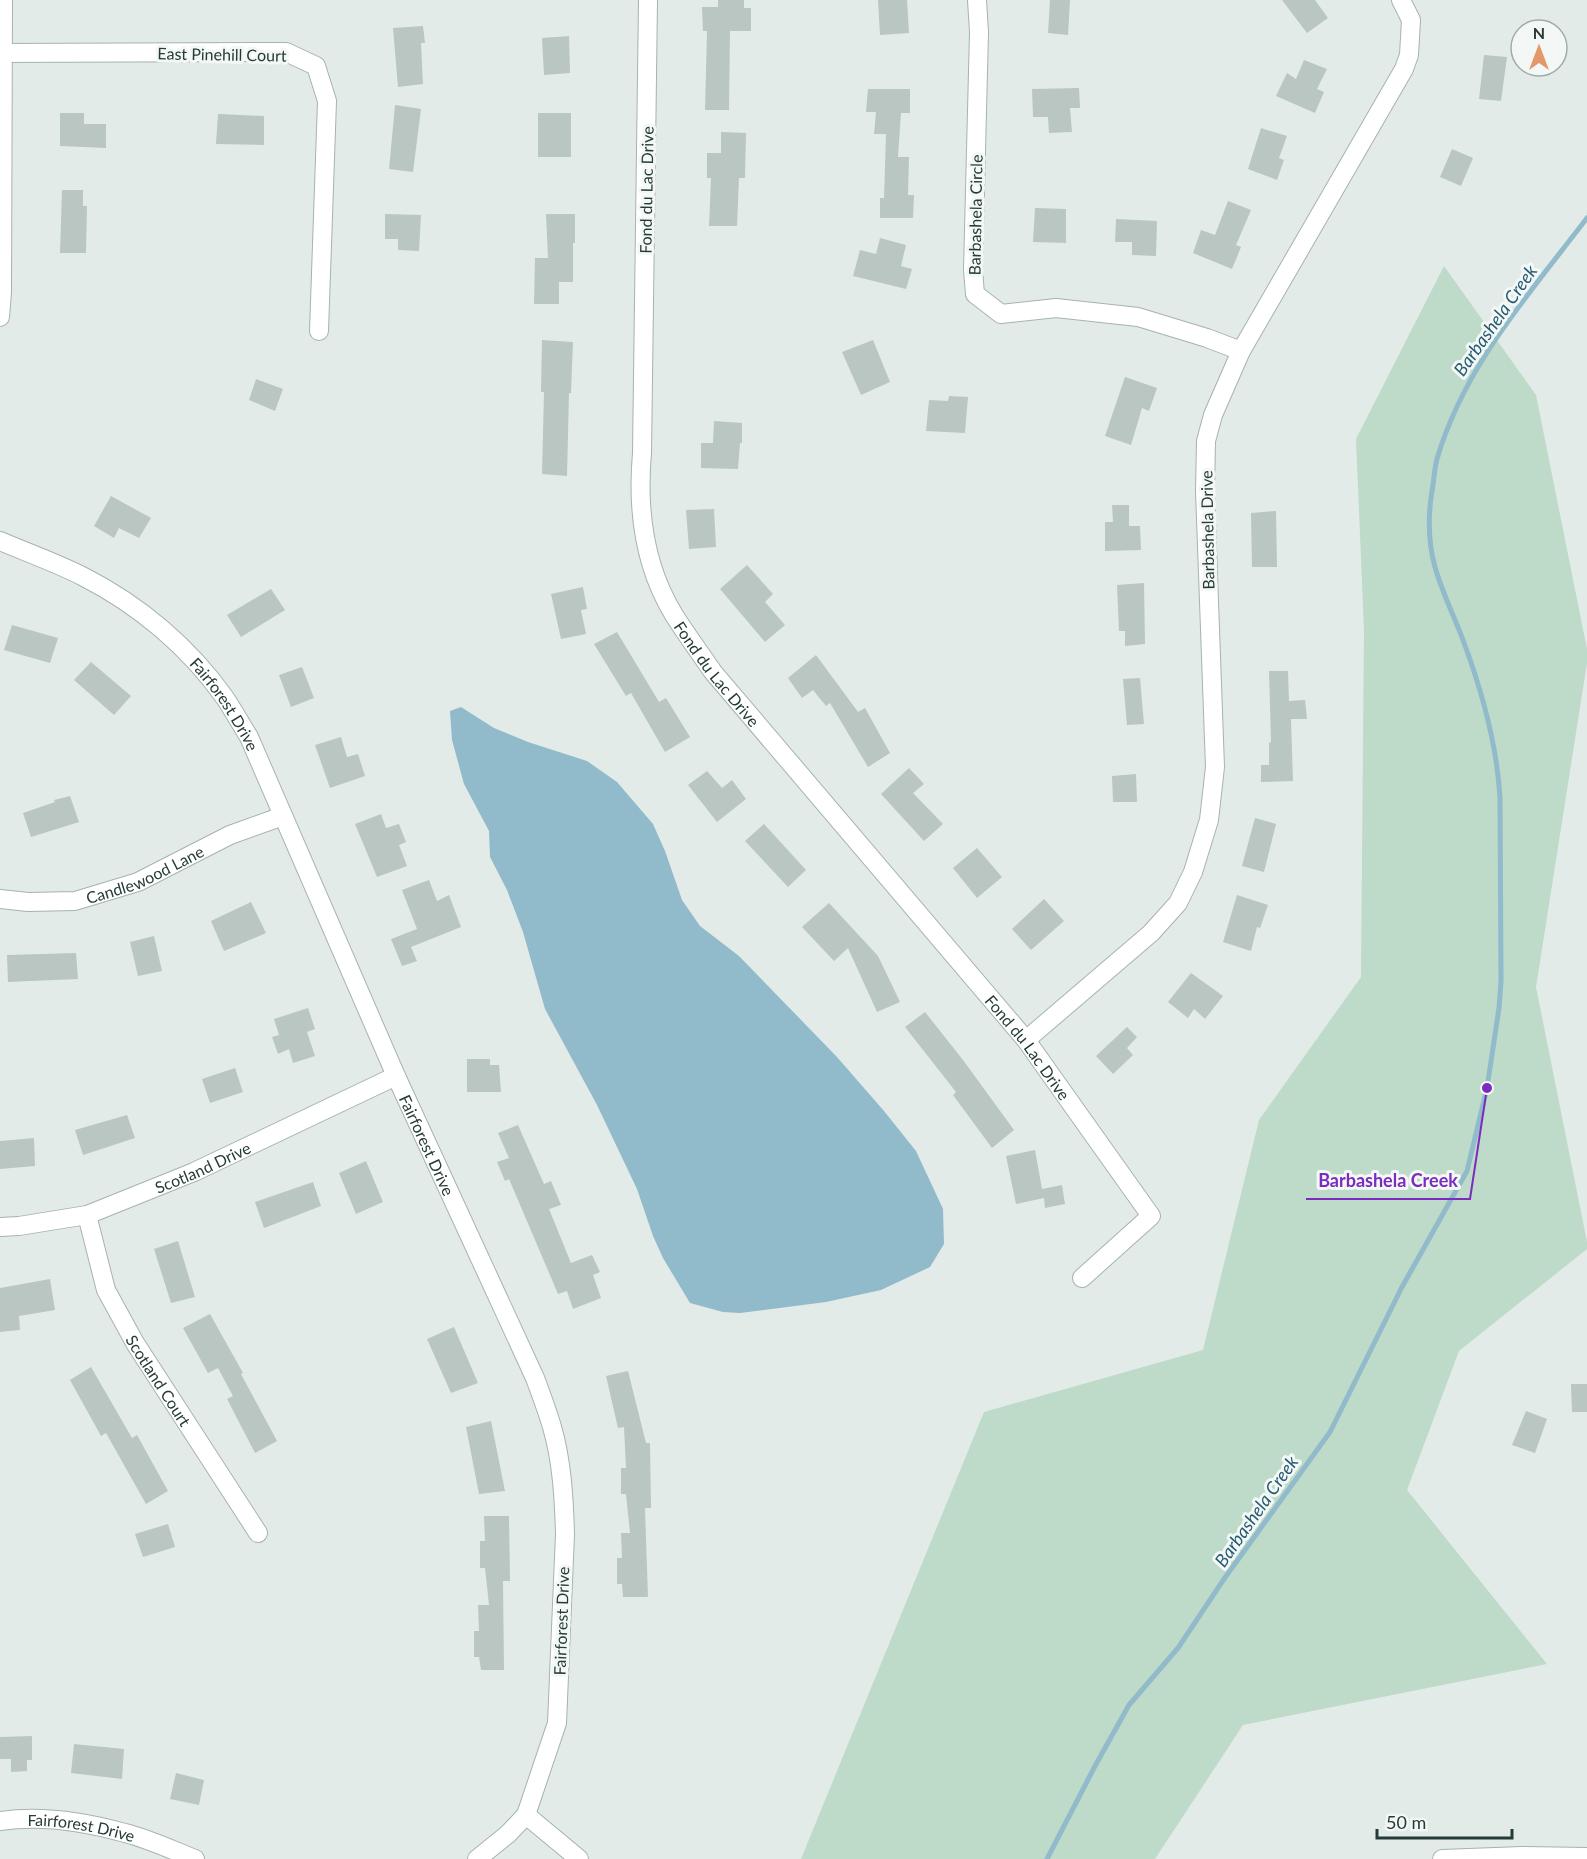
<svg xmlns="http://www.w3.org/2000/svg" width="1587" height="1859" viewBox="0 0 1587 1859" font-family="Lato,sans-serif">
<rect width="100%" height="100%" fill="#e3ebe9"/>
<polygon fill="#bedac9" points="1444,266 1536,395 1587,649 1587,663 1536,987 1587,1242 1587,1249 1459,1351 1407,1490 1547,1664 1243,1725 1155,1859 801,1859 984,1412 1203,1350 1259,1120 1361,977 1364,630 1356,439"/>
<polygon fill="#91baca" points="461,707 494,728 528,742 587,761 617,782 653,824 665,851 682,900 700,926 739,956 837,1057 884,1111 916,1151 943,1209 944,1244 930,1267 881,1290 826,1302 740,1313 723,1312 690,1303 663,1258 653,1236 637,1189 597,1105 545,1009 523,932 507,890 490,857 489,831 464,784 452,740 450,711"/>
<g fill="none" stroke-linecap="round" stroke-linejoin="round">
<path stroke="#91baca" stroke-width="5" d="M1047,1859L1095,1766L1129,1705L1178,1648L1224,1579L1330,1432L1402,1287L1467,1171L1487,1088L1499,1008L1501,981L1500,798C1497,744 1482,691 1463,640C1454,616 1442,592 1435,567C1428,542 1428,516 1432,491C1434,481 1434,470 1437,459C1464,366 1530,293 1587,218"/>
</g>
<g fill="#b9c6c2">
<polygon points="718,0 744,0 744,8 751,8 751,31 730,31 729,110 705,110 707,31 703,31 702,7 718,7"/>
<polygon points="878,0 907,0 909,33 880,35"/>
<polygon points="1050,0 1070,0 1068,35 1048,33"/>
<polygon points="1282,0 1315,0 1328,18 1307,33"/>
<polygon points="423,26 425,43 421,43 423,84 398,87 393,28"/>
<polygon points="569,36 570,73 544,75 542,38"/>
<polygon points="1484,55 1507,57 1501,101 1479,99"/>
<polygon points="1304,60 1327,69 1317,89 1324,92 1315,113 1276,96 1287,73 1296,79"/>
<polygon points="1079,88 1080,108 1070,108 1072,132 1049,133 1048,117 1033,117 1032,89"/>
<polygon points="868,89 910,89 910,113 901,113 898,157 909,157 908,195 914,195 913,218 880,218 880,198 884,198 886,134 874,134 876,112 866,112"/>
<polygon points="395,105 421,109 413,172 389,169"/>
<polygon points="60,113 84,113 84,124 106,124 106,148 60,146"/>
<rect x="538" y="113" width="33" height="44"/>
<polygon points="218,114 264,116 264,145 216,144"/>
<polygon points="1261,128 1287,136 1279,158 1284,160 1277,180 1248,169"/>
<polygon points="721,132 746,133 745,178 739,178 737,226 709,226 711,178 707,178 707,153 721,153"/>
<polygon points="1452,149 1473,158 1461,186 1440,177"/>
<polygon points="62,190 83,190 83,206 87,206 86,253 60,253"/>
<polygon points="1228,201 1251,210 1236,245 1241,247 1232,269 1193,253 1201,230 1215,235"/>
<polygon points="1035,208 1066,209 1066,243 1033,242"/>
<polygon points="385,214 421,215 419,251 398,250 398,239 385,239"/>
<polygon points="546,214 575,214 575,243 573,243 573,282 559,282 559,304 534,304 535,258 548,258"/>
<polygon points="1116,219 1157,221 1156,256 1132,255 1132,242 1115,242"/>
<polygon points="880,238 906,245 901,266 912,269 906,289 853,276 860,250 876,254"/>
<polygon points="542,340 573,342 571,393 569,393 567,476 542,474 544,392 541,392"/>
<polygon points="873,340 890,382 861,395 842,352"/>
<polygon points="1125,377 1157,388 1149,411 1142,408 1131,445 1105,436"/>
<polygon points="256,379 283,389 275,411 249,400"/>
<polygon points="949,396 968,397 965,433 926,431 929,400 948,401"/>
<polygon points="714,421 742,423 742,443 740,443 738,469 701,468 701,443 713,443"/>
<polygon points="111,496 151,518 139,538 119,528 114,538 94,526"/>
<polygon points="1112,505 1129,505 1129,526 1140,526 1141,550 1105,551 1105,522 1113,522"/>
<polygon points="714,509 716,547 689,549 686,510"/>
<polygon points="1276,511 1277,567 1252,567 1251,513"/>
<polygon points="747,565 773,594 765,602 785,625 765,642 720,589"/>
<polygon points="1144,583 1145,644 1125,646 1125,631 1119,631 1117,585"/>
<polygon points="583,587 587,609 581,610 586,634 561,639 551,594"/>
<polygon points="271,589 285,610 241,637 227,615"/>
<polygon points="12,625 58,638 50,663 4,650"/>
<polygon points="617,632 659,702 666,698 690,737 665,752 631,693 626,696 594,644"/>
<polygon points="816,655 858,712 865,708 890,753 868,767 830,703 826,706 813,690 802,698 788,678"/>
<polygon points="91,662 131,696 114,715 74,680"/>
<polygon points="302,667 314,698 291,707 279,675"/>
<polygon points="1269,671 1288,671 1289,701 1305,700 1307,719 1291,719 1293,781 1261,782 1261,765 1269,765 1269,743 1271,742"/>
<polygon points="1140,678 1144,724 1127,725 1123,679"/>
<polygon points="341,737 347,757 358,754 365,776 330,788 315,745"/>
<polygon points="909,768 924,784 913,793 943,824 924,841 881,794"/>
<polygon points="707,771 722,788 732,780 746,799 717,822 688,785"/>
<polygon points="1136,774 1137,802 1113,802 1112,776"/>
<polygon points="70,796 79,822 31,837 23,813 55,802 54,800"/>
<polygon points="381,814 386,828 399,824 406,842 399,845 407,866 377,877 355,824"/>
<polygon points="1255,818 1276,824 1264,872 1242,866"/>
<polygon points="764,824 806,870 788,887 745,841"/>
<polygon points="977,848 1002,877 977,898 953,868"/>
<polygon points="429,880 437,901 449,895 461,927 411,947 417,961 402,966 391,939 417,929 402,890"/>
<polygon points="1237,895 1268,905 1260,928 1257,927 1251,951 1223,942"/>
<polygon points="1044,899 1064,921 1031,950 1012,929"/>
<polygon points="251,902 266,933 224,951 211,921"/>
<polygon points="829,903 878,956 900,1002 877,1012 848,948 834,961 802,927"/>
<polygon points="154,936 162,971 138,976 130,942"/>
<polygon points="76,953 78,979 8,982 7,955"/>
<polygon points="1191,973 1223,996 1205,1019 1194,1009 1188,1018 1168,1002"/>
<polygon points="308,1008 315,1029 307,1032 315,1056 293,1063 289,1049 278,1054 272,1037 279,1035 274,1019"/>
<polygon points="925,1012 963,1060 1014,1130 992,1148 953,1095 956,1092 905,1027"/>
<polygon points="1127,1027 1137,1037 1127,1048 1133,1055 1113,1074 1096,1056"/>
<polygon points="467,1059 490,1059 490,1065 499,1065 501,1092 467,1092"/>
<polygon points="235,1068 243,1092 210,1103 202,1079"/>
<polygon points="127,1115 135,1138 83,1155 75,1130"/>
<polygon points="518,1125 544,1184 551,1181 561,1205 549,1209 571,1263 592,1255 600,1272 593,1275 601,1298 573,1309 567,1291 558,1294 509,1179 505,1181 497,1162 509,1158 498,1133"/>
<polygon points="34,1138 35,1166 0,1169 0,1141"/>
<polygon points="1035,1150 1042,1189 1062,1185 1065,1204 1045,1208 1044,1198 1016,1204 1006,1156"/>
<polygon points="366,1161 383,1202 356,1214 339,1173"/>
<polygon points="313,1182 321,1206 264,1228 255,1202"/>
<polygon points="178,1241 195,1297 171,1303 154,1249"/>
<polygon points="50,1279 55,1310 19,1316 20,1330 0,1332 0,1288"/>
<polygon points="210,1314 243,1373 241,1374 277,1441 255,1453 227,1399 233,1396 218,1368 208,1373 183,1328"/>
<polygon points="454,1327 478,1383 451,1393 427,1339"/>
<polygon points="91,1367 132,1438 137,1435 168,1491 146,1504 106,1433 101,1436 70,1380"/>
<polygon points="628,1371 646,1443 650,1443 651,1508 645,1508 648,1597 623,1597 622,1584 617,1584 617,1558 622,1558 621,1533 630,1533 626,1494 621,1494 621,1468 626,1468 624,1427 618,1428 606,1376"/>
<polygon points="1571,1384 1587,1384 1587,1412 1572,1412"/>
<polygon points="1526,1411 1547,1419 1535,1453 1512,1445"/>
<polygon points="491,1421 505,1491 479,1494 466,1427"/>
<polygon points="484,1516 509,1516 510,1581 503,1581 504,1670 481,1670 479,1657 474,1657 474,1631 479,1631 478,1605 489,1605 485,1568 480,1568 480,1541 485,1541"/>
<polygon points="168,1524 175,1547 143,1557 135,1534"/>
<polygon points="32,1736 32,1760 27,1760 27,1771 11,1772 11,1759 0,1759 0,1737"/>
<polygon points="74,1744 124,1749 122,1779 71,1773"/>
<polygon points="176,1773 204,1780 199,1805 170,1799"/>
</g>
<g fill="none" stroke-linecap="round" stroke-linejoin="round">
<g stroke="#a6b3b0" stroke-width="20">
<g id="minor">
<path id="s1" d="M648,0L642,453C637,509 644,566 674,615C686,634 700,653 713,672L1026,1040L1151,1216L1082,1278"/>
<polyline points="977,0 979,32 973,270 975,294 1001,314 1056,308 1138,317 1207,338 1241,351"/>
<polyline points="0,53 286,52 316,66 327,101 319,331"/>
<polyline points="0,317 2,292 3,0"/>
<path id="s2" d="M0,541C28,553 57,563 84,577C139,605 189,647 225,698C233,710 241,724 249,737L396,1076L535,1378C541,1394 547,1410 552,1427C562,1461 564,1499 565,1534L557,1723L526,1815L508,1834L477,1859"/>
<path id="s3" d="M0,899L28,902L75,901L138,882L230,835L283,816"/>
<polyline points="1026,1040 1151,933 1178,903 1193,872 1209,820 1215,767 1205,491 1206,441 1213,415 1241,351 1404,69 1409,55 1411,20 1401,0"/>
<path id="s4" d="M87,1215L106,1290L135,1343L258,1533"/>
<path id="s5" d="M0,1227L19,1226L87,1215L194,1172L396,1076"/>
<polyline points="526,1815 579,1859"/>
<path id="s6" d="M0,1821C40,1815 86,1822 125,1833C149,1839 172,1850 195,1859"/>
<polyline points="1442,1859 1522,1856 1587,1857"/>
</g>
</g>
<use href="#minor" stroke="#fff" stroke-width="18"/>
</g>
<g text-anchor="middle" dominant-baseline="central" stroke-width="6" stroke-linejoin="round" paint-order="stroke">
<g font-size="16" fill="#253b38" stroke="#f3f8f6">
<text transform="translate(222 54) rotate(1)">East Pinehill Court</text>
<text transform="translate(646 190) rotate(-89)">Fond du Lac Drive</text>
<text transform="translate(975 215) rotate(-89)">Barbashela Circle</text>
<text transform="translate(1207 530) rotate(-91)">Barbashela Drive</text>
<text stroke="none"><textPath href="#s1" startOffset="694">Fond du Lac Drive</textPath></text>
<text stroke="none"><textPath href="#s2" startOffset="284">Fairforest Drive</textPath></text>
<text stroke="none"><textPath href="#s3" startOffset="150">Candlewood Lane</textPath></text>
<text stroke="none"><textPath href="#s1" startOffset="1180">Fond du Lac Drive</textPath></text>
<text stroke="none"><textPath href="#s2" startOffset="770">Fairforest Drive</textPath></text>
<text stroke="none"><textPath href="#s5" startOffset="213">Scotland Drive</textPath></text>
<text stroke="none"><textPath href="#s4" startOffset="182">Scotland Court</textPath></text>
<text transform="translate(561 1621) rotate(-88)">Fairforest Drive</text>
<text stroke="none"><textPath href="#s6" startOffset="82">Fairforest Drive</textPath></text>
</g>
<g font-size="18" font-style="italic" fill="#255a70" stroke="#f3f8f6">
<text transform="translate(1495 320) rotate(-55)">Barbashela Creek</text>
<text transform="translate(1256 1511) rotate(-55)">Barbashela Creek</text>
</g>
</g>
<path fill="none" stroke="#7b2cbf" stroke-width="2" d="M1487 1088L1470 1199H1306"/>
<circle fill="#7b2cbf" stroke="#f3f8f6" stroke-width="2" cx="1487" cy="1088" r="6"/>
<g font-size="18" text-anchor="middle" font-weight="bold" fill="#7b2cbf" stroke="#f3f8f6" stroke-width="6" stroke-linejoin="round" paint-order="stroke">
<text x="1388" y="1187">Barbashela Creek</text>
</g>
<g transform="translate(1539 48)"><circle r="28" fill="#f3f8f6" stroke="#a1acaa" stroke-width="1.5"/>
<path d="M0-4.5L10 22L0 15L-10 22Z" fill="#e3976a"/>
<text y="-9" font-size="16" font-weight="bold" text-anchor="middle" fill="#253b38">N</text>
</g>
<path d="M1377 1829v9h135v-9" fill="none" stroke="#253b38" stroke-width="3"/>
<text x="1386" y="1829" font-size="18" fill="#253b38" stroke="#f3f8f6" stroke-width="4.5" paint-order="stroke">50 m</text>
</svg>
